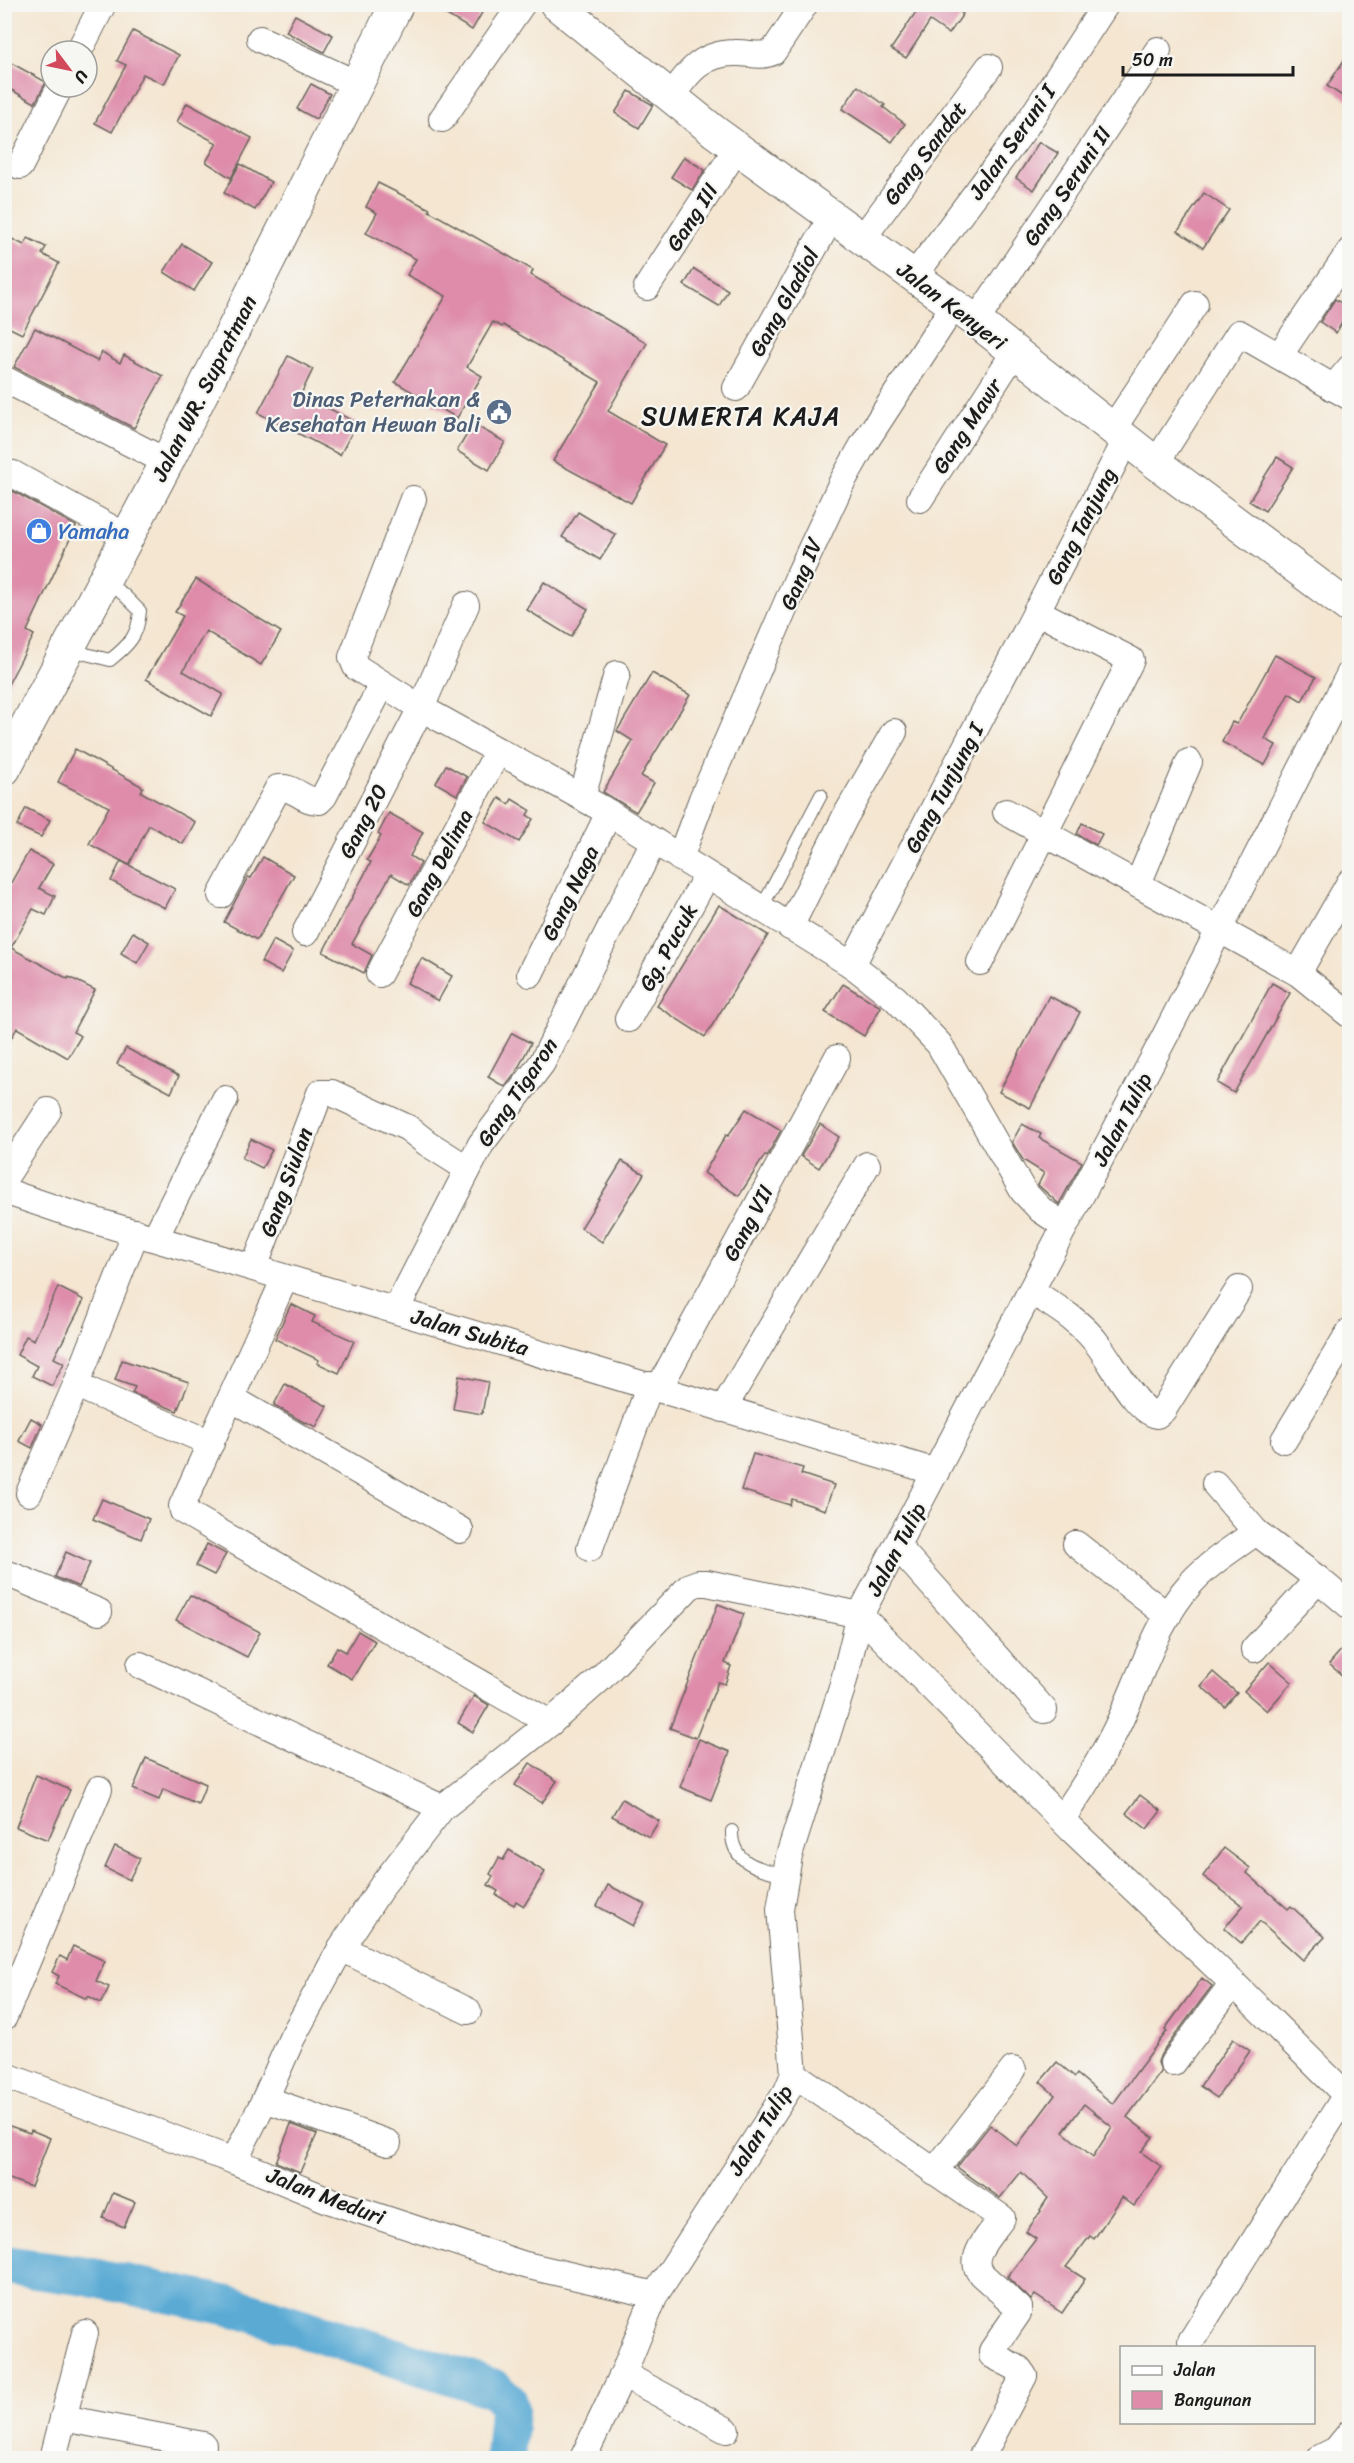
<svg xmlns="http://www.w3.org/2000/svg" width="1354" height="2463" viewBox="0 0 1354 2463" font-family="Sriracha,sans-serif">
<rect width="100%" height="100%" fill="#f6f6f2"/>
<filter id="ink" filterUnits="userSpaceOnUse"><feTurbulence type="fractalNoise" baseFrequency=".0167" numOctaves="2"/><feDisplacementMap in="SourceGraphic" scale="12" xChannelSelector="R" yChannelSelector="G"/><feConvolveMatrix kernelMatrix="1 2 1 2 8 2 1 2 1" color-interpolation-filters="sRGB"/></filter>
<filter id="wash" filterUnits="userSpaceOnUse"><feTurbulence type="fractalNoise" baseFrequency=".008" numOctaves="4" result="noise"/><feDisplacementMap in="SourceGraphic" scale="24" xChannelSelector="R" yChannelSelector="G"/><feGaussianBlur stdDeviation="1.35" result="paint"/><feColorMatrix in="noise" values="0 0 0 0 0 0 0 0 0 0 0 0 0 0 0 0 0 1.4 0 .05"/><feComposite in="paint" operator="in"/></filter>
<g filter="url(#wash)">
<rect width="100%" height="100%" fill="#f4e6d1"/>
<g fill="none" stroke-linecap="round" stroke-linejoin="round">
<polyline stroke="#5aaad4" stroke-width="40" points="4,2265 87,2276 238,2308 492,2388 507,2400 509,2410 505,2458"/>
</g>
<g id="blocks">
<g fill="#de8caa" fill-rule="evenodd">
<polygon points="428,4 487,4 472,30"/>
<polygon points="904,4 949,4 963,14 949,34 930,21 906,58 891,49 916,12"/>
<polygon points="295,15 333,35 324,52 286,32"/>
<polygon points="133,31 179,55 164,84 143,74 112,132 95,123 126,65 117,61"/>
<polygon points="1350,51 1350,101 1327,86"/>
<polygon points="4,59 46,82 35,103 4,86"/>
<polygon points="311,84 330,94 316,119 297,109"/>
<polygon points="858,86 885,105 883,107 905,124 892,142 842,109"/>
<polygon points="629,91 653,105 639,128 615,113"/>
<polygon points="187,103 252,138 231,178 206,162 217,143 177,122"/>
<polygon points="1039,142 1058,153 1034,190 1016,178"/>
<polygon points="684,157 705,170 692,190 671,177"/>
<polygon points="240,164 271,182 255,210 224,193"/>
<polygon points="378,183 430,209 429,211 533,270 531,275 647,343 608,411 665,445 631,503 553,461 600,382 503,325 502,327 493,322 467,367 482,376 457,418 395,382 446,296 407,275 416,259 366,233 377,213 366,207"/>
<polygon points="1204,193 1229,210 1203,248 1178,231"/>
<polygon points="4,235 24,245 28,238 46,247 42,254 59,263 22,334 4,325"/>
<polygon points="182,244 212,262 194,291 164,272"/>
<polygon points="694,269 728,290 719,306 684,285"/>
<polygon points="1335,299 1350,309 1336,333 1320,322"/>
<polygon points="35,328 97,361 102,352 120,363 124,355 163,376 134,428 14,367"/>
<polygon points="288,356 313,369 301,394 357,423 340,455 258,413"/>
<polygon points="473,424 505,442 489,470 457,451"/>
<polygon points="1277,457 1293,467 1265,511 1249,501"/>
<polygon points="13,491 76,526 27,631 34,635 4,692 4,509"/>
<polygon points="578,512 616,535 600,560 562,537"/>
<polygon points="196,579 281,632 261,665 206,631 183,671 223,694 211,716 146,679 183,616 175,612"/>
<polygon points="544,582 588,609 571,637 527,610"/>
<polygon points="1275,655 1316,677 1302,701 1289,693 1265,739 1276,745 1265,765 1222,742 1232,722 1237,724"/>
<polygon points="652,673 690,695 641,776 654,783 636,812 603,792 633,741 617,731"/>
<polygon points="75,749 143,787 141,792 195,822 183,844 149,825 129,865 89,844 109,807 58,782"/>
<polygon points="446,765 467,777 457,795 436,783"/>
<polygon points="499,798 509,804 512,799 530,810 527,815 533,819 519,842 485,822"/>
<polygon points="26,808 50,820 41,837 17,826"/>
<polygon points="389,813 423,832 410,856 421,863 409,885 391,874 352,944 372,955 364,973 323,952 371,862 367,860 381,836 378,834"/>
<polygon points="1082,823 1102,834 1096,845 1077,834"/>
<polygon points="29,851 53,864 39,888 55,896 46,915 33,909 11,948 68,979 69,977 95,990 73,1032 81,1036 68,1058 17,1028 4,1051 4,895"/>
<polygon points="263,857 294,875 257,940 224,922 248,877 251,878"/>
<polygon points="121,861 175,889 165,908 111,881"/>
<polygon points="719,905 768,935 705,1037 657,1006"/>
<polygon points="133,932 149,942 137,963 121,953"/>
<polygon points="273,940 293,951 281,973 261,962"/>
<polygon points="422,958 452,976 438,1001 407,983"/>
<polygon points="1272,983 1290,993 1234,1093 1217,1083"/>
<polygon points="843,984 881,1007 864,1036 825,1012"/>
<polygon points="1049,996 1080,1012 1030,1108 999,1092"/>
<polygon points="512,1033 531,1043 515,1074 505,1087 488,1077"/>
<polygon points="126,1048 179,1076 171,1093 117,1064"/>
<polygon points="746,1109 781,1130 767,1156 765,1155 739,1196 704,1173 726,1135 728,1136"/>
<polygon points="820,1124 839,1137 819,1168 801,1156"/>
<polygon points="1022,1124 1041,1134 1039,1138 1082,1162 1059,1204 1038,1185 1044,1173 1023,1160 1012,1142"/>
<polygon points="251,1139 272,1150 262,1168 242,1158"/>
<polygon points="622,1161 644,1174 602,1242 581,1228"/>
<polygon points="58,1287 84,1300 54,1358 64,1363 52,1386 32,1376 37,1366 17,1355 26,1336 34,1340"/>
<polygon points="291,1304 315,1316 312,1322 354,1341 339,1373 317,1363 319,1360 275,1339"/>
<polygon points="122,1360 189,1382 177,1411 132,1393 135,1387 115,1380"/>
<polygon points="459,1376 488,1382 482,1414 453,1409"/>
<polygon points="285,1384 327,1406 316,1427 306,1422 305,1423 274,1405"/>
<polygon points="31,1418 42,1424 32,1448 19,1441"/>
<polygon points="753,1454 803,1468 801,1474 834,1485 825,1510 792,1499 790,1505 741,1490"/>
<polygon points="102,1499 149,1519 141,1539 93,1519"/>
<polygon points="207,1544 226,1554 214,1575 196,1566"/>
<polygon points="66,1552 90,1563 79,1587 55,1577"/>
<polygon points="190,1595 260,1632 247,1657 176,1620"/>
<polygon points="718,1604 744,1614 725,1663 731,1666 725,1684 718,1682 696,1738 670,1728"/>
<polygon points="358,1631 375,1641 352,1679 327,1664 337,1647 346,1652"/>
<polygon points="1350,1640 1350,1682 1329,1664"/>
<polygon points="1269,1662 1292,1682 1267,1711 1244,1691"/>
<polygon points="1213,1672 1237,1693 1225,1707 1201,1686"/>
<polygon points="474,1696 489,1705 473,1732 458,1723"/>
<polygon points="699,1739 730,1752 711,1800 680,1787"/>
<polygon points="146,1758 206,1784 198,1804 163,1789 159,1800 133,1789"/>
<polygon points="530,1763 557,1781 542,1803 515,1785"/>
<polygon points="36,1775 70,1790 48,1840 16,1827"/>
<polygon points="1140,1795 1161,1811 1147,1829 1126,1813"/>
<polygon points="622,1799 659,1821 649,1837 612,1816"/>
<polygon points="115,1846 140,1858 129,1880 105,1868"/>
<polygon points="1224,1848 1250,1868 1247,1873 1288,1909 1291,1906 1325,1937 1303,1960 1260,1921 1241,1943 1224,1928 1243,1906 1203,1876"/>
<polygon points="509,1850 545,1872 524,1906 516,1901 514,1905 496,1895 498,1891 488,1885 493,1876 490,1874 499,1858 503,1860"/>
<polygon points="608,1885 645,1904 633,1926 597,1906"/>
<polygon points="73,1946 105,1961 96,1981 109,1987 101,2003 88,1996 87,1999 55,1984 59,1976 52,1972 60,1956 67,1960"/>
<path d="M1202,1978L1212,1986L1161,2054L1158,2062L1161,2072L1127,2117L1153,2137L1141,2152L1162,2167L1134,2206L1122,2197L1094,2239L1090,2236L1066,2267L1085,2279L1062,2313L1035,2295L1031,2300L1007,2277L1036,2239L1026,2232L1041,2211L1040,2210L1048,2198L1021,2172L1000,2198L957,2167L990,2125L1017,2146L1055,2095L1040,2082L1057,2062L1075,2077L1077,2074L1113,2104L1167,2031L1165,2029ZM1084,2104L1112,2127L1093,2157L1063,2132Z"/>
<polygon points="1233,2039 1250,2051 1217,2098 1200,2086"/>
<polygon points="4,2124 30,2133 31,2130 50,2138 31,2187 4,2177"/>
<polygon points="291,2124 317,2134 300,2172 276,2162"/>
<polygon points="113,2193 135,2202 124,2227 103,2218"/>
</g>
</g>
</g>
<g filter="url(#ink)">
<use href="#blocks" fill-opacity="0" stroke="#68635b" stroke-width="1.5"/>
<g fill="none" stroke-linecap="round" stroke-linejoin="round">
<g stroke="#68635b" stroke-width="14">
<g id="service">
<path d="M71,647L86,654L110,660C129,645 138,636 140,611L123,594L105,582"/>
<polyline points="761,909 821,795"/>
<path d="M732,1831C731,1864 760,1869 786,1875"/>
</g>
</g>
<g stroke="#68635b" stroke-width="28">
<g id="minor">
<polyline points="260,39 357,84"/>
<polyline points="79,51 103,4"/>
<path d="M671,97C688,72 702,53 735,53C748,52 760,58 773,52L805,4"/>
<polyline points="442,119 522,4"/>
<polyline points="20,166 60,87"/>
<polyline points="862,239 989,67"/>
<polyline points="914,276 1024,129 1106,4"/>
<polyline points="647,287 737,148"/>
<polyline points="976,321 1158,50"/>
<polyline points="1279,356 1350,251"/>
<polyline points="4,379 167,462"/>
<polyline points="736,388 832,216"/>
<polyline points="1333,388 1350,368"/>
<polyline points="1112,430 1195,304"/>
<polyline points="1156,463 1239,333 1350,397"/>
<polyline points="4,473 13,474 127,537"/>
<polyline points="413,499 352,657 356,667 421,708 601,808 852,965 895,998 939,1044 1023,1191 1041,1210 1065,1226"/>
<polyline points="920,499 1014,353"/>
<polyline points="582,797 617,674"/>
<polyline points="1006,812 1298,973 1350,1015"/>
<polyline points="680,858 702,799 798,577 842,482 863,445 953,307"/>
<polyline points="1138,884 1189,762"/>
<path d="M221,895L278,788C293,785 304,802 319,801L324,796L382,685"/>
<polyline points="790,927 845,817 894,732"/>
<polyline points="305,933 421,708 466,605"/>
<polyline points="980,962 1131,660 1036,611"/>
<polyline points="852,965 1126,440"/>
<polyline points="1298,973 1350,882"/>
<polyline points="379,974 498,751"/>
<polyline points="530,974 609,813"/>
<polyline points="628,1019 707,875"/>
<polyline points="4,1179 48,1111"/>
<polyline points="4,1191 69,1213 936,1472"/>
<polyline points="155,1238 225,1099"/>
<polyline points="254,1268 320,1093 332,1093 408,1128 427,1143 468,1169"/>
<polyline points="285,1278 182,1506 183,1511 550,1723"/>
<path d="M1031,1291C1056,1307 1082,1322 1099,1346C1113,1364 1136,1411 1157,1415L1163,1410L1239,1289"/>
<polyline points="396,1310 481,1144 542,1063 654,841"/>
<polyline points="659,1388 837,1058"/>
<polyline points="92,1392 211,1443"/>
<polyline points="231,1398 460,1530"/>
<polyline points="723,1409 867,1165"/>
<polyline points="1284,1440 1350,1331"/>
<polyline points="1215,1484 1256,1532 1318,1579 1350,1606"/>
<polyline points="29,1493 76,1385 136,1232"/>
<polyline points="1076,1544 1168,1616"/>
<polyline points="897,1546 1044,1710"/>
<polyline points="590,1548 650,1385"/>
<polyline points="4,1576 11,1575 99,1612"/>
<polyline points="1254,1649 1318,1579"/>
<polyline points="140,1665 442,1808"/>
<path d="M1062,1819C1081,1791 1099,1763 1114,1733C1139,1684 1154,1624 1191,1583C1210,1562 1234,1548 1256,1532"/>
<polyline points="341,1948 468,2011"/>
<polyline points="4,2017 99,1789"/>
<polyline points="1173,2063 1233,1983"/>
<path d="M794,2074L1002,2218C992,2233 966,2257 981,2274L1019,2308L1018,2313L992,2351V2355L1019,2369L1024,2376L981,2458"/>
<polyline points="4,2075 234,2161 331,2201 525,2265 655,2295"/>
<polyline points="265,2099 388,2143"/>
<polyline points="234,2161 265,2099 292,2038 341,1948 384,1883 442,1808 550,1723 600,1679 690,1586 698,1583 707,1583 860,1615 1071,1829 1233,1983 1350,2099"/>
<polyline points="934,2172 1013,2070"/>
<polyline points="1191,2341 1346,2095"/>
<polyline points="623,2374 726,2430"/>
<polyline points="63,2418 203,2445"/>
<polyline points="53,2458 85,2333"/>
<polyline points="583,2458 623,2374 655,2295 787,2091 794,2074 780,1909 789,1856 842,1688 860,1615 1164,1038 1350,673"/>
<polyline points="1320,2458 1336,2450 1350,2433"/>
</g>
</g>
<g stroke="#68635b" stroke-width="34">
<polyline id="tertiary" points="556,4 715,132 976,321 1156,463 1350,608"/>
</g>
<g stroke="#68635b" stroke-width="35">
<polyline id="primary" points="4,769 167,462 397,4"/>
</g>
<use href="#service" stroke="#fff" stroke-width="12"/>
<use href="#minor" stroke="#fff" stroke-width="26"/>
<use href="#tertiary" stroke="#fff" stroke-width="32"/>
<use href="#primary" stroke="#fff" stroke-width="33"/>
</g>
</g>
<defs>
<g id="civic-disc" transform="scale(1.35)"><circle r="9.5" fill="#5c6f8a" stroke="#f6f6f2"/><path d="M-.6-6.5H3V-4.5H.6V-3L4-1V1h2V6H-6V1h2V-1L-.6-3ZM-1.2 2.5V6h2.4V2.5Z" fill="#fff"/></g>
<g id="shop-disc" transform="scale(1.35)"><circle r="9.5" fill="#3f7fe0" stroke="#f6f6f2"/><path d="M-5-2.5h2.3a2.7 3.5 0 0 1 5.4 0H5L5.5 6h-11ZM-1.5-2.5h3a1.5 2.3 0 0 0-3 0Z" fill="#fff"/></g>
</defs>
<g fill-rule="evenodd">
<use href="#civic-disc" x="499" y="412"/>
<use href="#shop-disc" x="39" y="531"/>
</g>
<g text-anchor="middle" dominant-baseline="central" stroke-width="4.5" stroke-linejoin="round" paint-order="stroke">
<g font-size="22" fill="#1c1c1c" stroke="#f6f6f2">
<text transform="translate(1012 142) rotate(-55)">Jalan Seruni I</text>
<text transform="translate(925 153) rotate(-53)">Gang Sandat</text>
<text transform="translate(1067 186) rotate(-56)">Gang Seruni II</text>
<text transform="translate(692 217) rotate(-57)">Gang III</text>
<text transform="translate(784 302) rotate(-61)">Gang Gladiol</text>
<text transform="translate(952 306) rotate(37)">Jalan Kenyeri</text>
<text transform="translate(204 388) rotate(-63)">Jalan WR. Supratman</text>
<text transform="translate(967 426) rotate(-57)">Gang Mawr</text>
<text transform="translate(1081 526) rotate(-63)">Gang Tanjung</text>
<text transform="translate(801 574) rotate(-67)">Gang IV</text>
<text transform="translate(944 788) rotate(-62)">Gang Tunjung I</text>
<text transform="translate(363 821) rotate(-63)">Gang 20</text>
<text transform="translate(439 863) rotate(-62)">Gang Delima</text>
<text transform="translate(570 893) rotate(-64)">Gang Naga</text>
<text transform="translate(668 947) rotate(-61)">Gg. Pucuk</text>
<text transform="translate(517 1092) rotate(-56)">Gang Tigaron</text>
<text transform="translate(1122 1119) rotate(-62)">Jalan Tulip</text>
<text transform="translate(286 1182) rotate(-70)">Gang Siulan</text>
<text transform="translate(748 1223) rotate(-62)">Gang VII</text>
<text transform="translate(470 1332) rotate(16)">Jalan Subita</text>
<text transform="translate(896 1549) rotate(-62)">Jalan Tulip</text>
<text transform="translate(760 2130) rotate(-58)">Jalan Tulip</text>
<text transform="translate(326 2196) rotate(21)">Jalan Meduri</text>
</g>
<g font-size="22" fill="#4e5e75" stroke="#f6f6f2" text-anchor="end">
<text x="480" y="399">Dinas Peternakan &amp;<tspan x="480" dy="25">Kesehatan Hewan Bali</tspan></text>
</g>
<g font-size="22" fill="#366cbe" stroke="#f6f6f2" text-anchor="start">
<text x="58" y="531">Yamaha</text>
</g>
<g font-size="26" letter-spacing="1.5" fill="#1c1c1c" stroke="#f6f6f2">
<text x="741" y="416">SUMERTA KAJA</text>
</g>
</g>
<rect width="1354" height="2463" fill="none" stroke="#f6f6f2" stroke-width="24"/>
<rect x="1120" y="2346" width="195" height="78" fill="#f6f6f2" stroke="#9f9f9c" stroke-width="1.5"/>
<rect x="1132" y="2366" width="30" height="9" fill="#ffffff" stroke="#9f9f9c" stroke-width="1.5"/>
<text x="1174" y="2376" font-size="18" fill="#1c1c1c">Jalan</text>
<rect x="1132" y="2391" width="30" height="18" fill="#de8caa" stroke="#9f9f9c" stroke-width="1.5"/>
<text x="1174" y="2406" font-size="18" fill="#1c1c1c">Bangunan</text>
<g transform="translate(69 69) rotate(122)"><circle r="28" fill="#f6f6f2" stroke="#9f9f9c" stroke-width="1.5"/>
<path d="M0-4.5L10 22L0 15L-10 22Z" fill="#d1495b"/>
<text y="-9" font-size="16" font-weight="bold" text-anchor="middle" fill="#1c1c1c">U</text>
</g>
<path d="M1123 66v9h170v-9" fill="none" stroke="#1c1c1c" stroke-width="3"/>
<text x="1132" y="66" font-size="18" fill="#1c1c1c" stroke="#f6f6f2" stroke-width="4.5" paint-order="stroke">50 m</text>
</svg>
